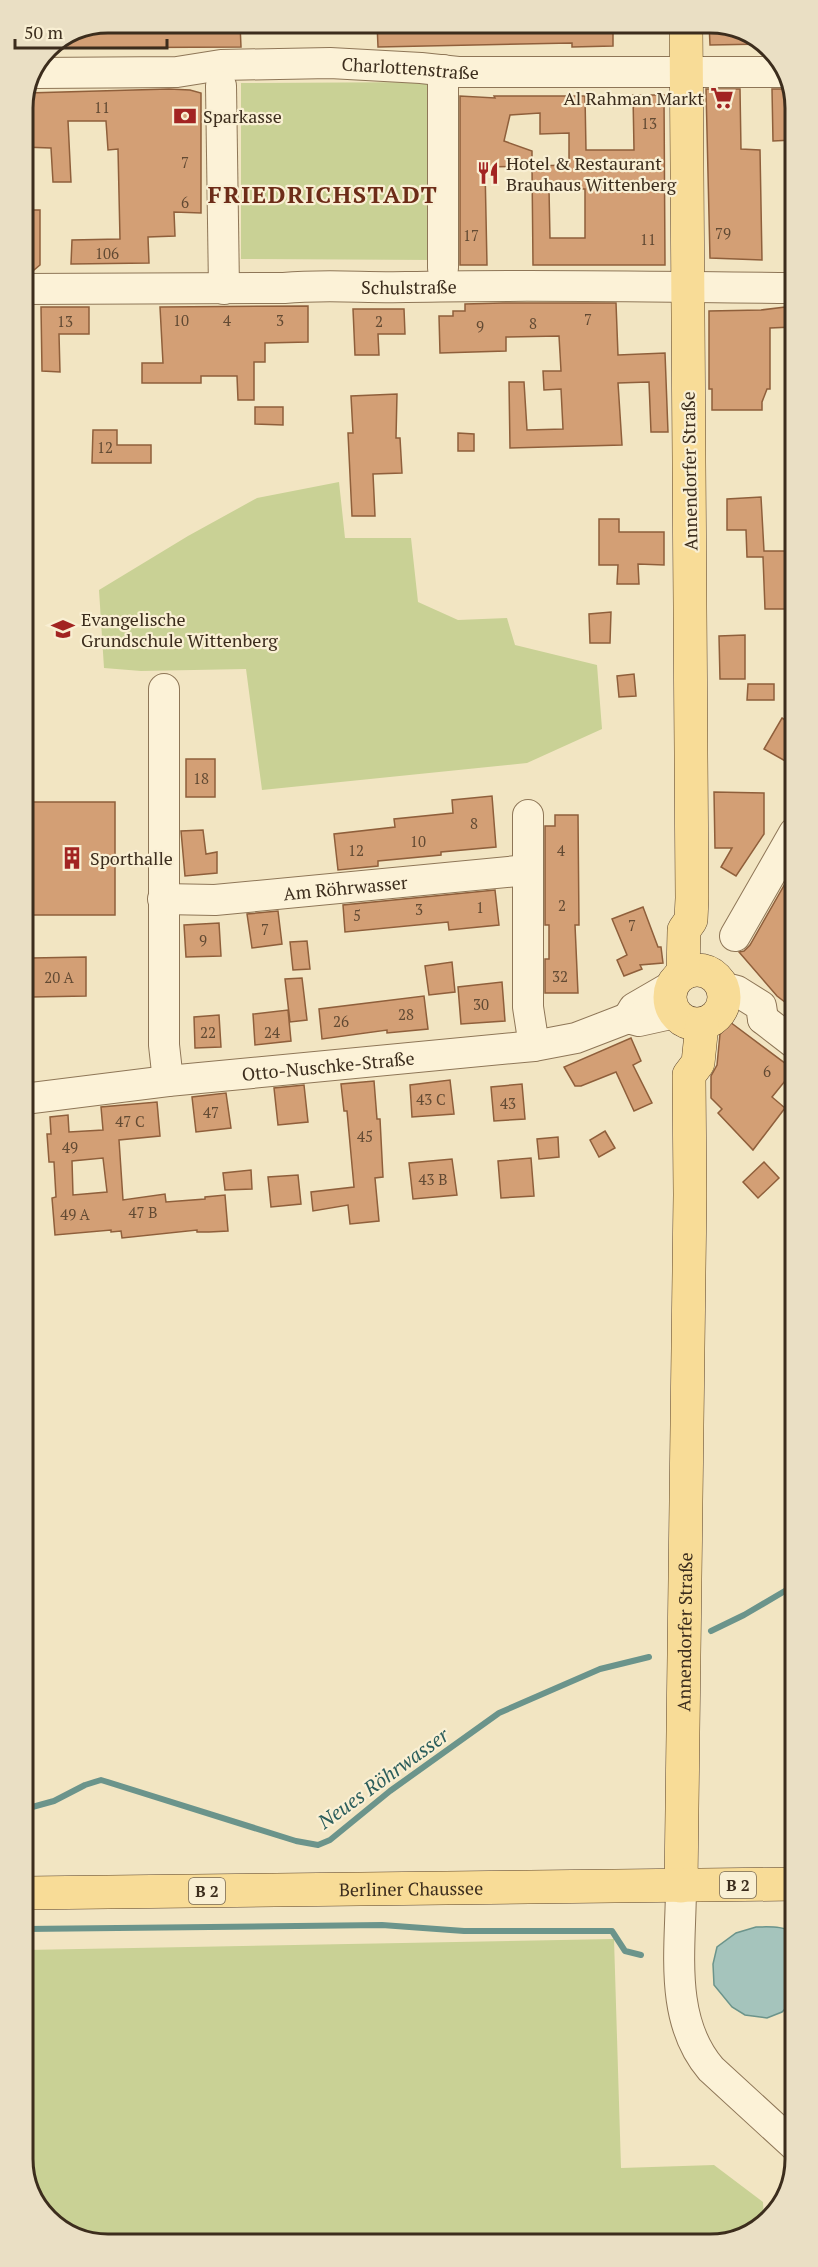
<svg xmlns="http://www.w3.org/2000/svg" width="818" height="2267" viewBox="0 0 818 2267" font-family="'PT Serif',serif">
<rect width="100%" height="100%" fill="#f2e5c2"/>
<g fill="#c9d195">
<polygon points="435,82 435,260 241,259 241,83"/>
<polygon points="339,482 345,538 411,538 418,602 458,620 507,618 515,645 597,665 602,729 527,763 262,790 246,669 141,671 104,668 99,590 188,536 257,498"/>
<polygon points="614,1939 621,2168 714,2165 763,2202 764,2220 732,2241 102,2244 52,2223 26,2181 25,1950"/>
</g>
<path fill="#a5c4bc" stroke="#6b948b" stroke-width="1.5" d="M756,1927C768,1927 786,1925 795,1935V1999L782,2012L767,2018L745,2015L732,2007L714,1985L713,1964L717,1947L736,1933Z"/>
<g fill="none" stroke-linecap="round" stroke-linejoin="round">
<g stroke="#6b948b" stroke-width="6">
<polyline points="711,1631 744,1615 795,1585"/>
<polyline points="25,1809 54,1801 85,1785 101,1780 296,1841 318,1845 330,1840 390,1791 499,1713 600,1669 649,1657"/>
<polyline points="25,1929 382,1925 464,1931 612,1931 625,1951 641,1955"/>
</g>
</g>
<g fill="#d39f75" stroke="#8f5f3b" stroke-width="1.5" fill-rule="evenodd">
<polygon points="108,22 240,24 241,47 47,48"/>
<polygon points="377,23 613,23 613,46 572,47 572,43 378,47"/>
<polygon points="709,23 716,23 766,44 710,45"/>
<polygon points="169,89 190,90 201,93 201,213 174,212 175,236 148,237 149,263 71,264 72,240 120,239 118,149 108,150 106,121 68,121 71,182 53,182 51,148 23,147 23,103 27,93"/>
<polygon points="706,89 740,89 741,149 760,150 762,260 710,258"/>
<polygon points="772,89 792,89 793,140 773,141"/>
<path d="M633,95H664L665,265H533L532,166L485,167L487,265H460V96L495,98L494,96H585L586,150H634ZM540,113V134L569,133V165L532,166V151L504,141L510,115ZM549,189H585V238H550Z"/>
<polygon points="23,210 40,210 40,265 34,270 23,270"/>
<polygon points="503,303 616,303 618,355 665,353 668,432 651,432 649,382 618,383 622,445 510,448 509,382 524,382 527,430 563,429 561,389 544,390 543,371 561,371 559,336 506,337 506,351 440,353 439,316 453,316 453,311 465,311 465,304"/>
<polygon points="308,306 308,342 265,343 265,362 254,362 254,400 238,400 237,376 201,376 201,383 142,383 142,363 163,363 160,307"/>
<polygon points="793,306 793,327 770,328 770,389 767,389 762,402 762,410 712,410 712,389 709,389 709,311 761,310"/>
<polygon points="41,307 89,307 89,334 59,334 60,372 42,371"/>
<polygon points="353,309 404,309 405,334 378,334 379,355 355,355"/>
<polygon points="397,394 396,438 400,438 402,473 373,474 375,516 352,516 348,433 353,433 351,396"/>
<polygon points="255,407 283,407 283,425 255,424"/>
<polygon points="93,430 117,430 117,445 151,445 151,463 92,463"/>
<polygon points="458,433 474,434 474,451 458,451"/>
<polygon points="761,497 764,551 793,551 793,609 765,609 763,557 747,557 746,530 727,530 727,499"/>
<polygon points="599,519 619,519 619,532 664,532 664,565 638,564 639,584 617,584 618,565 599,565"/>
<polygon points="611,612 610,643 590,643 589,614"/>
<polygon points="745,635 745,679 720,679 719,636"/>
<polygon points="634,674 636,696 619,697 617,676"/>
<polygon points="748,684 774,684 774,700 747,700"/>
<polygon points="782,718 793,725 793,751 787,762 764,749"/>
<rect x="186" y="759" width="29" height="38"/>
<polygon points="714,792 764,793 764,834 736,876 721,867 732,848 715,848"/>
<polygon points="492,796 496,847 441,852 441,855 378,861 378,866 338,870 334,834 395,827 394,819 453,813 452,800"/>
<rect x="30" y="802" width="85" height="113"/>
<polygon points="555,815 578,815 579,925 575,925 578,993 545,993 545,959 549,959 549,925 545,925 545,826 555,826"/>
<polygon points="203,830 206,854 217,852 217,873 185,876 181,831"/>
<polygon points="794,868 794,1009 777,996 739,952 744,951 750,945"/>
<polygon points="495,890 499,925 449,930 448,922 345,932 343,905"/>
<polygon points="643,907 658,947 661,947 663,963 640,965 642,969 624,976 617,960 627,955 612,919"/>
<polygon points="278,911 282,944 252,948 247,914"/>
<polygon points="219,923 221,956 186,957 184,925"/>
<polygon points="307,941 310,969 293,970 290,942"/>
<polygon points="86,957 86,996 32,997 32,958"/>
<polygon points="452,962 455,992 429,995 425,966"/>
<polygon points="302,978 307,1020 290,1022 285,979"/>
<polygon points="502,982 505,1021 461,1024 458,987"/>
<polygon points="424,996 428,1029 387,1033 387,1030 322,1039 319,1009"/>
<polygon points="288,1010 291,1041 255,1045 253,1014"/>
<polygon points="219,1015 221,1047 195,1048 194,1017"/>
<polygon points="730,1022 794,1070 772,1097 785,1108 753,1150 718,1113 722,1109 711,1098 711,1076 717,1065 720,1034"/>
<polygon points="631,1038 641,1061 633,1065 652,1103 634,1111 616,1072 581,1086 575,1086 564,1067"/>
<polygon points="450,1080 454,1114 412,1117 410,1085"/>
<polygon points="374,1081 377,1119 380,1119 383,1177 375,1178 379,1221 350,1224 348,1205 313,1211 311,1192 354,1187 347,1111 344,1111 341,1084"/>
<polygon points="522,1084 525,1119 494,1121 491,1087"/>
<polygon points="304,1085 308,1122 278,1125 274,1088"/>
<polygon points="226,1093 231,1128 196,1132 192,1097"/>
<path d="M157,1102L160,1136L119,1140L123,1200L165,1194L166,1202L205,1199V1197L225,1195L228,1231L209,1232H197V1230L122,1238L121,1231L111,1232V1230L55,1235L52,1198L56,1197L54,1162H49L47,1134H51L50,1117L68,1115L69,1132L103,1130L101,1107ZM103,1158L107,1192L73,1195L72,1161Z"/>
<polygon points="605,1131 615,1148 599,1157 590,1140"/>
<polygon points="558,1137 559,1157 539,1159 537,1139"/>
<polygon points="531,1158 534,1196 501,1198 498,1161"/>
<polygon points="452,1159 457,1195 413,1199 409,1163"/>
<polygon points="764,1162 779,1178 758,1198 743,1182"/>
<polygon points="251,1170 252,1189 225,1190 223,1173"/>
<polygon points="298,1175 301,1204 271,1207 268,1177"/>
</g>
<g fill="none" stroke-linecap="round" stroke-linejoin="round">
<g stroke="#8e7657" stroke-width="32">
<g id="minor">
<path id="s1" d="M36,73L177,72L221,65L330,63L421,68L458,72H784"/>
<polyline points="221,86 224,289"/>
<polyline points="443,268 443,70"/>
<path id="s2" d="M23,289L284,288C325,284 365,288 406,287C535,284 664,287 793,288"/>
<polyline points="164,689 164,1045 168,1081"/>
<polyline points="528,815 528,1007 534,1046"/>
<path id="s3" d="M163,899L215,900L528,870"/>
<polyline points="735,936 794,833"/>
<polyline points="722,987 737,991 761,1006 763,1019"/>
<polyline points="628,1018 634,1008 672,986"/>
<polyline points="763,1019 794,1043"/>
<path id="s4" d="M24,1099L168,1081L534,1046L576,1038L628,1018L639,1021L675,1013"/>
<path d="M681,1886C681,1947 668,2019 711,2069L795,2146"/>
</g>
</g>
<g stroke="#5b432c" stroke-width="34">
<g id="major">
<circle cx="697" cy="997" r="27"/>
<polyline points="683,974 684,930 691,920 692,898 686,23"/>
<path id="s5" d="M681,1886L690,1195L689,1075L698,1063L702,1024"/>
<path id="s6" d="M25,1893L795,1884"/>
</g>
</g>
<use href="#minor" stroke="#fcf2d7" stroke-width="30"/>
<use href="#major" stroke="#f8dc97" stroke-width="33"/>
</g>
<defs>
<g id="supermarket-bare" transform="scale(1.8)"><path d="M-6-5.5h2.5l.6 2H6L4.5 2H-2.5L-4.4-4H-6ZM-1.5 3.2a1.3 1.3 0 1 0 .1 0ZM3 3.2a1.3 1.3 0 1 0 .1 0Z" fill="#a22422" stroke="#f9efd3" stroke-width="2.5" paint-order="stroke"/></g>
<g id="bank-bare" transform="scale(1.8)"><path d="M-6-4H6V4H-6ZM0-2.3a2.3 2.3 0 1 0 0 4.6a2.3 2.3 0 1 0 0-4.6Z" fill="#a22422" stroke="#f9efd3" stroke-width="2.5" paint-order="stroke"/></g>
<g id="restaurant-bare" transform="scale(1.8)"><path d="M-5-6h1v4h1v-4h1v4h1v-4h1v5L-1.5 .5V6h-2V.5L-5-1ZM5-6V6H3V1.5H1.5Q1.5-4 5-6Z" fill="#a22422" stroke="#f9efd3" stroke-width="2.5" paint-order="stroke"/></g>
<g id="school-bare" transform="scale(1.8)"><path d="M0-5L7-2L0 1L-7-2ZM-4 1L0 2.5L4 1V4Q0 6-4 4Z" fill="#a22422" stroke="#f9efd3" stroke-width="2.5" paint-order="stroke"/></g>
<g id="building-bare" transform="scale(1.8)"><path d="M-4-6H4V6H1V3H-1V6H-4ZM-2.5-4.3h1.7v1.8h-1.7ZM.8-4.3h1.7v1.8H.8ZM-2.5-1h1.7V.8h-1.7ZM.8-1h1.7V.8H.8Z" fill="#a22422" stroke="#f9efd3" stroke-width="2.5" paint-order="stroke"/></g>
</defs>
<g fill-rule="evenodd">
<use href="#supermarket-bare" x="722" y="98"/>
<use href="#bank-bare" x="185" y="116"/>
<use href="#restaurant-bare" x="488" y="173"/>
<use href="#school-bare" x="63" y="629"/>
<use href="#building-bare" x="72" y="858"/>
</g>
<g text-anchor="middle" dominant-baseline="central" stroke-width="4.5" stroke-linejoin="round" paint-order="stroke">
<g font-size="15" fill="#624a33">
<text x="102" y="107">11</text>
<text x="649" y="123">13</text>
<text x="185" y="162">7</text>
<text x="185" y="202">6</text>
<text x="723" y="233">79</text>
<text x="471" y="235">17</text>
<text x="648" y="239">11</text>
<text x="107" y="253">106</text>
<text x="588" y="319">7</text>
<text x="181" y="320">10</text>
<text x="227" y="320">4</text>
<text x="280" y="320">3</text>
<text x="65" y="321">13</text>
<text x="379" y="321">2</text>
<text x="533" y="323">8</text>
<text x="480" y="326">9</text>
<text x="105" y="447">12</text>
<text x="201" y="778">18</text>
<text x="474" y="823">8</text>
<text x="418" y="841">10</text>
<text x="356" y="850">12</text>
<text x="561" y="850">4</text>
<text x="562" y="905">2</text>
<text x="480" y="907">1</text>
<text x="419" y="909">3</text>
<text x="357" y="915">5</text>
<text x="632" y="925">7</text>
<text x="265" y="929">7</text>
<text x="203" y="940">9</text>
<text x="560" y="976">32</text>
<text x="59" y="977">20 A</text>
<text x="481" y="1004">30</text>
<text x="406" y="1014">28</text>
<text x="341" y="1021">26</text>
<text x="208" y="1032">22</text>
<text x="272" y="1032">24</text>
<text x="767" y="1071">6</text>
<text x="431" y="1099">43 C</text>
<text x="508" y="1103">43</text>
<text x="211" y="1112">47</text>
<text x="130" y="1121">47 C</text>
<text x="365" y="1136">45</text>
<text x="70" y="1147">49</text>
<text x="433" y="1179">43 B</text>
<text x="143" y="1212">47 B</text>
<text x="75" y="1214">49 A</text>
</g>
<g fill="#f9efd3" stroke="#756754" stroke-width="1.5">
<rect x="720" y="1872" width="36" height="26" rx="4.5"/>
<rect x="189" y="1878" width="36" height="26" rx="4.5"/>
</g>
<g font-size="16" font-weight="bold" fill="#3c2d1d">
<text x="738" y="1885">B 2</text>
<text x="207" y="1891">B 2</text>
</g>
<g font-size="18" fill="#3c2d1d" stroke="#f9efd3">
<text stroke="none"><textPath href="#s1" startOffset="375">Charlottenstraße</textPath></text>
<text stroke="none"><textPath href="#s2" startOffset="386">Schulstraße</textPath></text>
<text transform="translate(689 471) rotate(-91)">Annendorfer Straße</text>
<text stroke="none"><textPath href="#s3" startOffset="183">Am Röhrwasser</textPath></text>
<text stroke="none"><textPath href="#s4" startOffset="306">Otto-Nuschke-Straße</textPath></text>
<text stroke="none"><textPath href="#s5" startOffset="254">Annendorfer Straße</textPath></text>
<text stroke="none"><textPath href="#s6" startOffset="386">Berliner Chaussee</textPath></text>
</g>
<g font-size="18" fill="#3c2d1d" stroke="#f9efd3" text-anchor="start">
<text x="704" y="98" text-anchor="end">Al Rahman Markt</text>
<text x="203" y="116">Sparkasse</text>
<text x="506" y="163">Hotel &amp; Restaurant<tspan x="506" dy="21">Brauhaus Wittenberg</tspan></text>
<text x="81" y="619">Evangelische<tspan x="81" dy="21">Grundschule Wittenberg</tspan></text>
<text x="90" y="858">Sporthalle</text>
</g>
<g font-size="20" font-style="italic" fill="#2b5d5b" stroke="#f9efd3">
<text transform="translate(383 1778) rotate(-36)">Neues Röhrwasser</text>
</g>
<g font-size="24" font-weight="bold" letter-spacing="1.5" fill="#6d2c18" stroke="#f9efd3">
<text x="323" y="194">FRIEDRICHSTADT</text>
</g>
</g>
<path d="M0 0H818V2267H0ZM108 33H710A75 75 0 0 1 785 108V2159A75 75 0 0 1 710 2234H108A75 75 0 0 1 33 2159V108A75 75 0 0 1 108 33Z" fill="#eadfc4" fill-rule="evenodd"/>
<path fill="none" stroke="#3c2d1d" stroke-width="3" d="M108 33H710A75 75 0 0 1 785 108V2159A75 75 0 0 1 710 2234H108A75 75 0 0 1 33 2159V108A75 75 0 0 1 108 33Z"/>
<path d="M15 39v9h152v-9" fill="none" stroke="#3c2d1d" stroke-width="3"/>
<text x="24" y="39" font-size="18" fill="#3c2d1d" stroke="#f9efd3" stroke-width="4.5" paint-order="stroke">50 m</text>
</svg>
